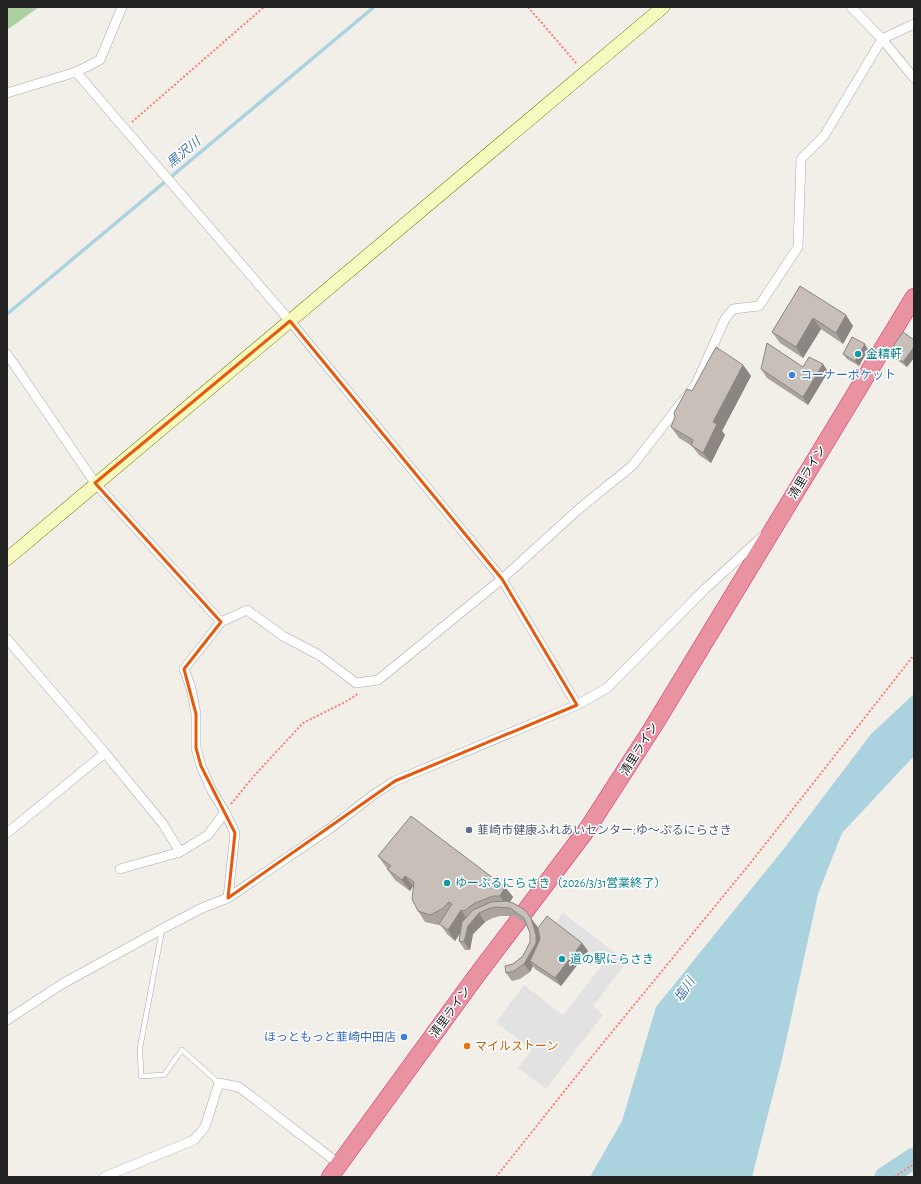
<svg xmlns="http://www.w3.org/2000/svg" width="921" height="1184" viewBox="0 0 921 1184" font-family="'Alegreya Sans','Noto Sans JP',sans-serif">
<rect width="100%" height="100%" fill="#f2efe9"/>
<polygon fill="#add19e" points="7,7 39,7 7,30"/>
<polygon fill="#e2e2e2" points="563,913 627,962 593,1006 603,1015 546,1089 518,1068 532,1050 496,1022 524,985 563,1015 604,963 554,924"/>
<polygon fill="#aad3df" points="914,694 914,756 842,833 818,894 783,1055 752,1177 590,1177 622,1121 656,1007 786,846 871,734"/>
<g fill="none" stroke-linecap="round" stroke-linejoin="round">
<polyline stroke="#aad3df" stroke-width="3.5" points="7,314 374,7"/>
<polyline stroke="#aad3df" stroke-width="21" points="885,1177 914,1158"/>
<g stroke="#a9a9a9" stroke-width="5.5">
<polyline id="lane" points="162,930 140,1048 141,1076 164,1075 182,1050 219,1083"/>
</g>
<g stroke="#a9a9a9" stroke-width="10">
<g id="street">
<polyline points="851,7 882,39 914,78"/>
<polyline points="76,72 290,321 502,579 577,705"/>
<polyline points="7,93 76,72 100,60 122,7"/>
<polyline points="7,354 95,483 221,622 184,669 191,688 196,714 196,748 201,766 212,791 225,812 235,833 228,898"/>
<polyline points="221,622 247,610 283,636 319,655 356,683 378,680 502,579 580,508 632,466 696,384 725,319 733,309 759,306 798,247 801,159 824,136 882,39 914,24"/>
<polyline points="7,639 105,753 163,824 180,852"/>
<polyline points="7,833 105,753"/>
<polyline points="120,869 180,852 208,835 225,812"/>
<polyline points="7,1020 62,984 162,929 202,908 228,898 332,827 373,795 395,781 577,705 607,688 705,589 763,536"/>
<polyline points="104,1177 194,1140 205,1127 219,1083 239,1087 339,1164"/>
</g>
</g>
<g stroke="#707d05" stroke-width="14">
<polyline id="secondary" points="7,559 663,7"/>
</g>
<g stroke="#dc2a67" stroke-width="18">
<polyline id="highway" points="330,1177 474,979 588,828 653,727 914,297"/>
</g>
<g stroke="#fa8072" stroke-width="2" stroke-dasharray="2 2" stroke-linecap="butt">
<polyline points="528,7 577,64"/>
<polyline points="132,122 264,7"/>
<polyline points="231,804 253,777 303,723 347,701 359,693"/>
<polyline points="496,1177 594,1054 752,861 914,655"/>
<polyline points="894,1177 914,1164"/>
</g>
<use href="#lane" stroke="#fff" stroke-width="4.5"/>
<use href="#street" stroke="#fff" stroke-width="9"/>
<use href="#secondary" stroke="#f7fabf" stroke-width="13"/>
<use href="#highway" stroke="#e892a2" stroke-width="17"/>
</g>
<g fill="#aba49e">
<polygon points="800,286 853,326 843,344 821,329 803,358 780,343 772,332"/>
<polygon points="914,340 914,358 907,367 893,357 889,352"/>
<polygon points="868,350 859,366 847,359 843,354"/>
<polygon points="823,364 828,372 808,405 767,378 761,369 803,367"/>
<polygon points="743,365 751,376 722,431 725,435 711,463 699,455 692,446 679,438 671,427 692,391"/>
<polygon points="378,856 505,887 513,897 510,902 537,926 539,931 582,943 588,951 561,986 535,969 533,966 530,972 520,979 512,981 506,973 513,964 523,956 530,942 530,933 526,924 515,916 500,916 493,918 485,922 473,934 470,950 465,950 459,941 460,933 455,941 447,934 440,924 438,925 425,922 418,911 414,887 413,886 410,891 395,880 387,869 388,869 386,867"/>
</g>
<g fill="#8b8681">
<polygon points="846,315 853,326 843,344 836,333"/>
<polygon points="813,318 821,329 803,358 796,347"/>
<polygon points="865,344 868,350 859,366 855,361"/>
<polygon points="914,347 914,358 907,367 903,362"/>
<polygon points="823,364 828,372 808,405 803,397"/>
<polygon points="743,365 751,376 722,431 725,435 711,463 703,453 713,422"/>
<polygon points="405,876 413,886 410,891 402,880"/>
<polygon points="505,887 513,897 507,907 500,896"/>
<polygon points="461,910 468,921 455,941 448,930"/>
<polygon points="479,913 485,922 473,934 470,950 464,942 468,926"/>
<polygon points="531,918 537,926 542,943 530,961 533,966 530,972 524,964 536,935"/>
<polygon points="582,943 588,951 561,986 555,978"/>
</g>
<g fill="#c7bfb8" stroke="#8b8681">
<polygon points="800,286 846,315 836,333 813,318 796,347 772,332"/>
<polygon points="903,332 914,340 914,347 903,362 889,352"/>
<polygon points="852,337 865,344 855,361 843,354"/>
<polygon points="767,343 803,367 809,357 823,364 803,397 761,369"/>
<polygon points="716,347 743,365 713,422 717,424 703,453 691,445 693,440 671,427 675,417 674,413 687,389 692,391"/>
<polygon points="411,816 505,887 500,896 493,896 475,903 464,911 461,910 448,930 439,924 452,904 449,902 442,909 430,915 418,911 412,899 414,882 405,876 402,880 387,869 391,866 378,856"/>
<polygon points="506,901 513,903 525,910 531,918 536,935 536,943 524,964 514,971 506,973 505,966 513,964 523,956 530,942 530,933 524,918 510,908 494,907 488,909 479,913 468,926 464,942 459,941 462,922 473,910 491,902"/>
<polygon points="547,916 582,943 555,978 530,961 540,939 538,928"/>
</g>
<path fill="none" stroke="#e8590c" stroke-width="3" stroke-linejoin="round" d="M290,321L502,579L577,705L395,781L228,898L235,833L201,766L196,748V714L184,669L221,622L95,483Z"/>
<g fill="#0f9aa8" stroke="#fff" stroke-width="1.5">
<circle cx="858" cy="354" r="4"/>
<circle cx="447" cy="883" r="4"/>
<circle cx="562" cy="959" r="4"/>
</g>
<g fill="#3f7fe0" stroke="#fff" stroke-width="1.5">
<circle cx="792" cy="375" r="4"/>
<circle cx="404" cy="1037" r="4"/>
</g>
<circle fill="#5c6f8a" stroke="#fff" stroke-width="1.5" cx="469" cy="830" r="4"/>
<circle fill="#e8710a" stroke="#fff" stroke-width="1.5" cx="467" cy="1046" r="4"/>
<g text-anchor="middle" dominant-baseline="central" stroke-width="3" stroke-linejoin="round" paint-order="stroke">
<g font-size="12" fill="#0d838f" stroke="#fff" text-anchor="start">
<text x="866" y="354">金精軒</text>
<text x="455" y="883">ゆーぷるにらさき（2026/3/31営業終了）</text>
<text x="570" y="959">道の駅にらさき</text>
</g>
<g font-size="12" fill="#366cbe" stroke="#fff" text-anchor="start">
<text x="800" y="375">コーナーポケット</text>
<text x="396" y="1037" text-anchor="end">ほっともっと韮崎中田店</text>
</g>
<g font-size="12" fill="#222" stroke="#fff">
<text transform="translate(807 472) rotate(-59)">清里ライン</text>
<text transform="translate(639 749) rotate(-58)">清里ライン</text>
<text transform="translate(450 1012) rotate(-54)">清里ライン</text>
</g>
<g font-size="12" fill="#4e5e75" stroke="#fff" text-anchor="start">
<text x="477" y="830">韮崎市健康ふれあいセンター;ゆ～ぷるにらさき</text>
</g>
<g font-size="12" fill="#c56008" stroke="#fff" text-anchor="start">
<text x="475" y="1046">マイルストーン</text>
</g>
<g font-size="13" font-style="italic" fill="#4a7aab" stroke="#fff">
<text transform="translate(184 153) rotate(-40)">黒沢川</text>
<text transform="translate(685 990) rotate(-56)">塩川</text>
</g>
</g>
<rect width="921" height="1184" fill="none" stroke="#222222" stroke-width="16"/>
</svg>
